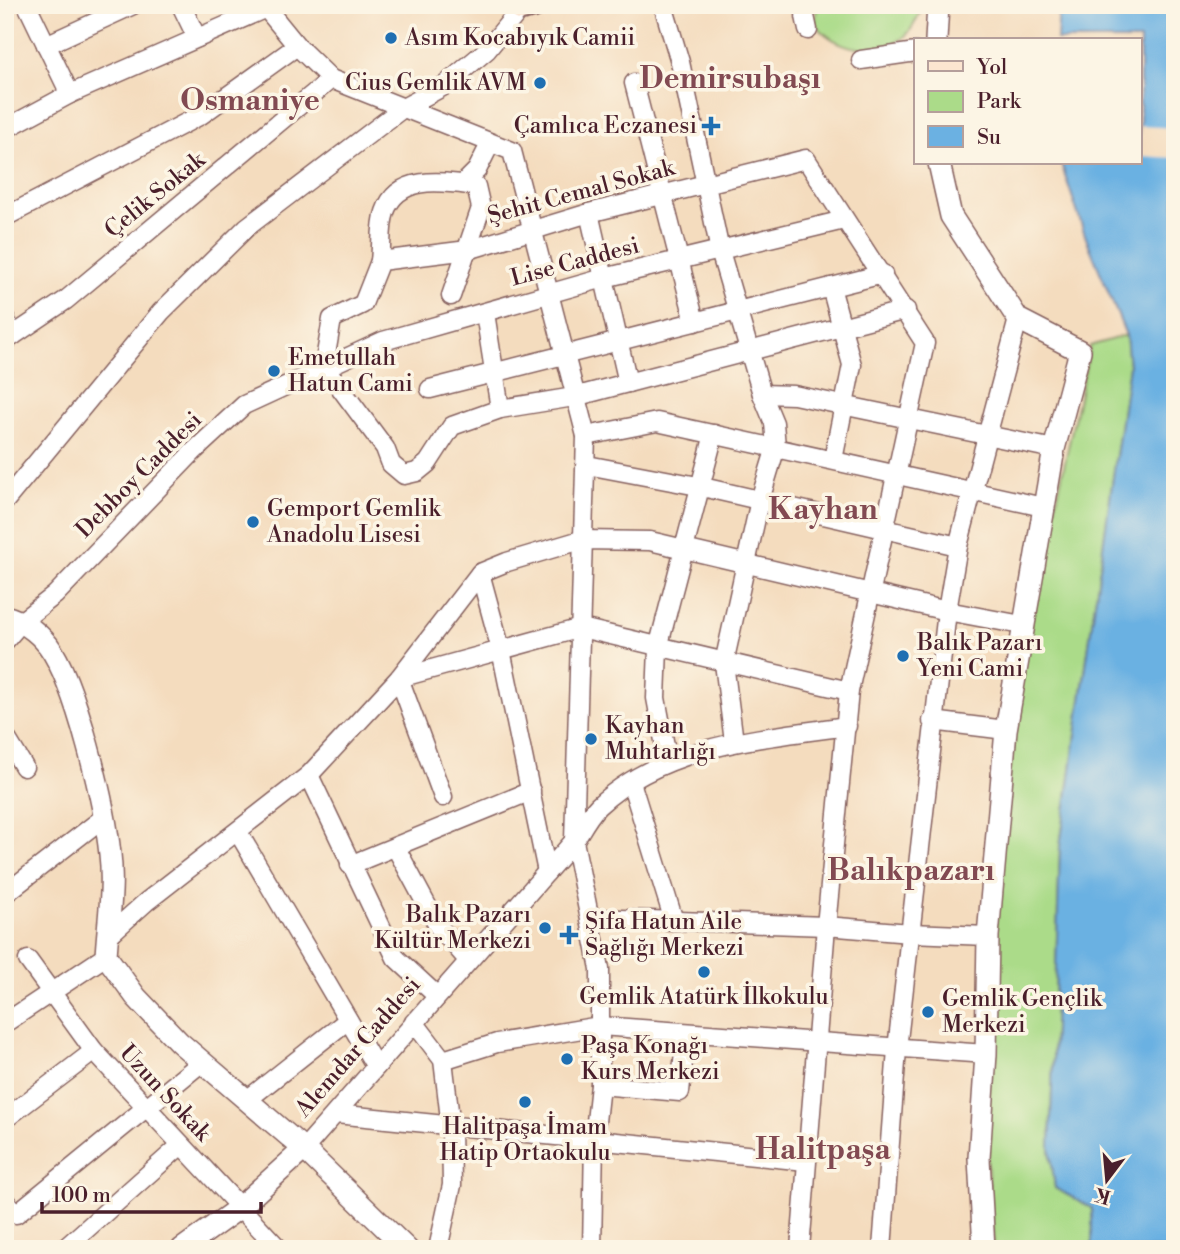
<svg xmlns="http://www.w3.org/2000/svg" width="1180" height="1254" viewBox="0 0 1180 1254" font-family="'Libre Bodoni',serif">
<rect width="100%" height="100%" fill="#fcf5e5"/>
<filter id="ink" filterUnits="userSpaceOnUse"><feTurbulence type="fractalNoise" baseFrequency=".0143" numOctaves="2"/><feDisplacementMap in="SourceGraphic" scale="14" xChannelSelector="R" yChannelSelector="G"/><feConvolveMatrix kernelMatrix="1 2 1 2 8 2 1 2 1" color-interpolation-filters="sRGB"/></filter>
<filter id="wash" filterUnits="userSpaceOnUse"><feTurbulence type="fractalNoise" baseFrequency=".00686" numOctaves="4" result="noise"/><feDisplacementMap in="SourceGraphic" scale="28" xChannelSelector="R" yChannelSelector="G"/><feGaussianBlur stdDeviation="1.57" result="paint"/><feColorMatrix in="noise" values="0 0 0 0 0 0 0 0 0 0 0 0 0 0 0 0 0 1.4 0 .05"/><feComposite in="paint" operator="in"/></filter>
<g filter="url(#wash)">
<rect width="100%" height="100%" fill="#f4dcbe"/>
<g fill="#abdb89" stroke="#7a7d5a" stroke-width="2">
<path d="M817,5H923C918,16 913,30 903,38C876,58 834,49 815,23Z"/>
<polygon points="1126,335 1129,366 1060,846 1050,1148 1055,1188 1092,1208 1092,1249 994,1249 986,1149 1003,750 1090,346"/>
</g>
<polygon fill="#6bb1e2" stroke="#5a6886" stroke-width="2" points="1059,5 1175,5 1175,1249 1092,1249 1092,1208 1055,1188 1050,1148 1060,846 1129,366 1126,335 1086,238 1061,163 1140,163 1140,40 1057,40"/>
<polygon fill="#f4dcbe" points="1140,126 1175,128 1175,158 1140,156"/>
</g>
<g filter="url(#ink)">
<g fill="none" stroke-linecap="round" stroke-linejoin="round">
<g stroke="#86615e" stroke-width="21">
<g id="minor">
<polyline points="27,5 70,94"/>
<polyline points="181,5 197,38"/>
<polyline points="663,5 680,62 720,251 762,394 774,423 776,447 760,500 724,663 734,742"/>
<polyline points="266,8 297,46 331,79 512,151 586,436 574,841 600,969 600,1085 594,1140 592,1249"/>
<polyline points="805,16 808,30"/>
<polyline points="46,45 133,5"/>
<polyline points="861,60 916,52"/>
<polyline points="634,83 695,322"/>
<polyline points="5,129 70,94 273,5"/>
<polyline points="463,184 477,170 490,144"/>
<polyline points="589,213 628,383"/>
<polyline points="5,217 201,115 297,46"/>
<path d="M380,261C382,246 380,226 385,212C398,173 445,182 476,186L481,208L451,296"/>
<polyline points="831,287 852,365 833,460"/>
<polyline points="485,313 500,409"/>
<polyline points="5,318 13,336"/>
<polyline points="5,341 66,300 331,79"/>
<polyline points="324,366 332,319 363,304 380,261 468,250 589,213 806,159 925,343 849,691 826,926 800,1249"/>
<polyline points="324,366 385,448 391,464 404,475 417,472 428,463 452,426 500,409 574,397 906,310"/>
<polyline points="430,389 883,274"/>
<polyline points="762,394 794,395 1054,449"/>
<polyline points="586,436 657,422 1043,507"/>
<polyline points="587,465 698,486 958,546"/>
<polyline points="5,501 161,312 247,227 403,108 444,86 487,50 521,8"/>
<polyline points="480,573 501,650 547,872"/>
<polyline points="5,641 23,620 55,595 193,452 244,405 383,341 604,278 844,220"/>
<polyline points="932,721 1006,730"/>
<polyline points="5,736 24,767"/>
<polyline points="668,762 656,698 658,648 714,434"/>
<polyline points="309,775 396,958 436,995"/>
<polyline points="631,782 674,921"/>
<polyline points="443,797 399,678 581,628 849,691"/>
<polyline points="238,832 376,1067"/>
<polyline points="396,848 438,926 468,960"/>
<polyline points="350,865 531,791"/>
<polyline points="5,894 103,818"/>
<polyline points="592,918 826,926 910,933 988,936"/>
<polyline points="108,936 146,902 309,775 399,678 480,573 507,562 581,540 650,541 947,611 1022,625"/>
<polyline points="28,960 94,1051 279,1249"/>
<polyline points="414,1022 443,1060 451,1127 452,1185 438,1249"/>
<polyline points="5,1023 106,956"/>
<polyline points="443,1060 497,1043 600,1026 986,1054"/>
<polyline points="600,1085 680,1092 686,1033"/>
<polyline points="247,1100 348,1020"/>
<polyline points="336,1114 806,1161"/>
<polyline points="5,1119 94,1051"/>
<path d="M304,1149L574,841C581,830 589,815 598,806C664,744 763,738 847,726"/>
<polyline points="5,1201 16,1214 202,1062"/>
<polyline points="64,1249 180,1146"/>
<polyline points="882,1249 897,1049 947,611 958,546 1018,319"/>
</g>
</g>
<g stroke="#86615e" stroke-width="24">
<g id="tertiary">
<polyline points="936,40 938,5"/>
<polyline points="939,163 951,216 1018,319 1080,351 1054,449 1006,730 988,936 986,1054 979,1158 984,1249"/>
<path d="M5,616C23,621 36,630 48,645C76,682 105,806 110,854C114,888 108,922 106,956L136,997L179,1042L304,1149L407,1249"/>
<polyline points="182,1249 239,1208 304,1149"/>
</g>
</g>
<g stroke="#86615e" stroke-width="28">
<polyline id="secondary" points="521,8 534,5"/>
</g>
<use href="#minor" stroke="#fff" stroke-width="18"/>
<use href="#tertiary" stroke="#fff" stroke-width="21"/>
<use href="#secondary" stroke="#fce5d0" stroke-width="24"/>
</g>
</g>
<g fill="#1f6fb2" stroke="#fcf5e5" stroke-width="2.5">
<circle cx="391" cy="38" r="7"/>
<circle cx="540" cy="83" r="7"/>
<path d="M707.5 115.5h7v7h7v7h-7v7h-7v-7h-7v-7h7z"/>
<circle cx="274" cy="371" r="7"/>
<circle cx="253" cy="522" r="7"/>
<circle cx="903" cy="656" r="7"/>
<circle cx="591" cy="739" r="7"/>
<circle cx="545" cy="928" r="7"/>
<path d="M565.5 924.5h7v7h7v7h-7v7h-7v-7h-7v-7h7z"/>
<circle cx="704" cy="972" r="7"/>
<circle cx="928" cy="1012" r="7"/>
<circle cx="567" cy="1059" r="7"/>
<circle cx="525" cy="1102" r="7"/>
</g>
<g text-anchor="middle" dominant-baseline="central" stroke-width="7" stroke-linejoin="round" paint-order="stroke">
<g font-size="23" fill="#4a1f2b" stroke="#fcf5e5" text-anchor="start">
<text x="405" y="38">Asım Kocabıyık Camii</text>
<text x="526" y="83" text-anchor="end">Cius Gemlik AVM</text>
<text x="697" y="126" text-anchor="end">Çamlıca Eczanesi</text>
<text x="288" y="358">Emetullah<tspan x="288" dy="26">Hatun Cami</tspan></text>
<text x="267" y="509">Gemport Gemlik<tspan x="267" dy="26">Anadolu Lisesi</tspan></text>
<text x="917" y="643">Balık Pazarı<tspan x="917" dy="26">Yeni Cami</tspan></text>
<text x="605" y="726">Kayhan<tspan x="605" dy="26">Muhtarlığı</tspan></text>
<text x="531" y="915" text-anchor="end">Balık Pazarı<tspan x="531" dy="26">Kültür Merkezi</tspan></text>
<text x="585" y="922">Şifa Hatun Aile<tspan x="585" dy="26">Sağlığı Merkezi</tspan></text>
<text x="704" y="997" text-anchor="middle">Gemlik Atatürk İlkokulu</text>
<text x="942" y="999">Gemlik Gençlik<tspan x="942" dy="26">Merkezi</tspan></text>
<text x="581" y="1046">Paşa Konağı<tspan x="581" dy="26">Kurs Merkezi</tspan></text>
<text x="525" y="1127" text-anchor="middle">Halitpaşa İmam<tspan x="525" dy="26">Hatip Ortaokulu</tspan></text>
</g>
<g font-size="23" fill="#4a1f2b" stroke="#fcf5e5">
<text transform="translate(581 192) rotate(-15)">Şehit Cemal Sokak</text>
<text transform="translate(155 195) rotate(-39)">Çelik Sokak</text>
<text transform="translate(575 262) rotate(-15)">Lise Caddesi</text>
<text transform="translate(139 475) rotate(-45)">Debboy Caddesi</text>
<text transform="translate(358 1047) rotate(-49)">Alemdar Caddesi</text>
<text transform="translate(165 1093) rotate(47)">Uzun Sokak</text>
</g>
<g font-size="30" font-weight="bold" fill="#824a52" stroke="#fcf5e5">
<text x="730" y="79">Demirsubaşı</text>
<text x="250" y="101">Osmaniye</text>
<text x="823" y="510">Kayhan</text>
<text x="911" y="871">Balıkpazarı</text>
<text x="823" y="1150">Halitpaşa</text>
</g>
</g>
<rect width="1180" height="1254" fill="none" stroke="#fcf5e5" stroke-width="28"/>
<rect x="914" y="38" width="228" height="126" fill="#fcf5e5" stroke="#b59f9b" stroke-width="2"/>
<rect x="928" y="61" width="35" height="10" fill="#fce5d0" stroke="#b59f9b" stroke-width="2"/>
<text x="977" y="74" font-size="21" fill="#4a1f2b">Yol</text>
<rect x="928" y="91" width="35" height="21" fill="#abdb89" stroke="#b59f9b" stroke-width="2"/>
<text x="977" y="108" font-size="21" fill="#4a1f2b">Park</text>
<rect x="928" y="126" width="35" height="21" fill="#6bb1e2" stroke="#b59f9b" stroke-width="2"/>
<text x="977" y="144" font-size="21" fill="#4a1f2b">Su</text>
<g transform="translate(1107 1180) rotate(196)" stroke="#fcf5e5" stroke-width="5" paint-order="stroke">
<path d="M0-5L12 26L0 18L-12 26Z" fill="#4a1f2b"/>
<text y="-10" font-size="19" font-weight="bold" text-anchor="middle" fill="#4a1f2b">K</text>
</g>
<path d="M42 1202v10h219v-10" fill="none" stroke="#4a1f2b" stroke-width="3.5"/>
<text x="52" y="1202" font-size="21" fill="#4a1f2b" stroke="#fcf5e5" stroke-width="5" paint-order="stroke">100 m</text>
</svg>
